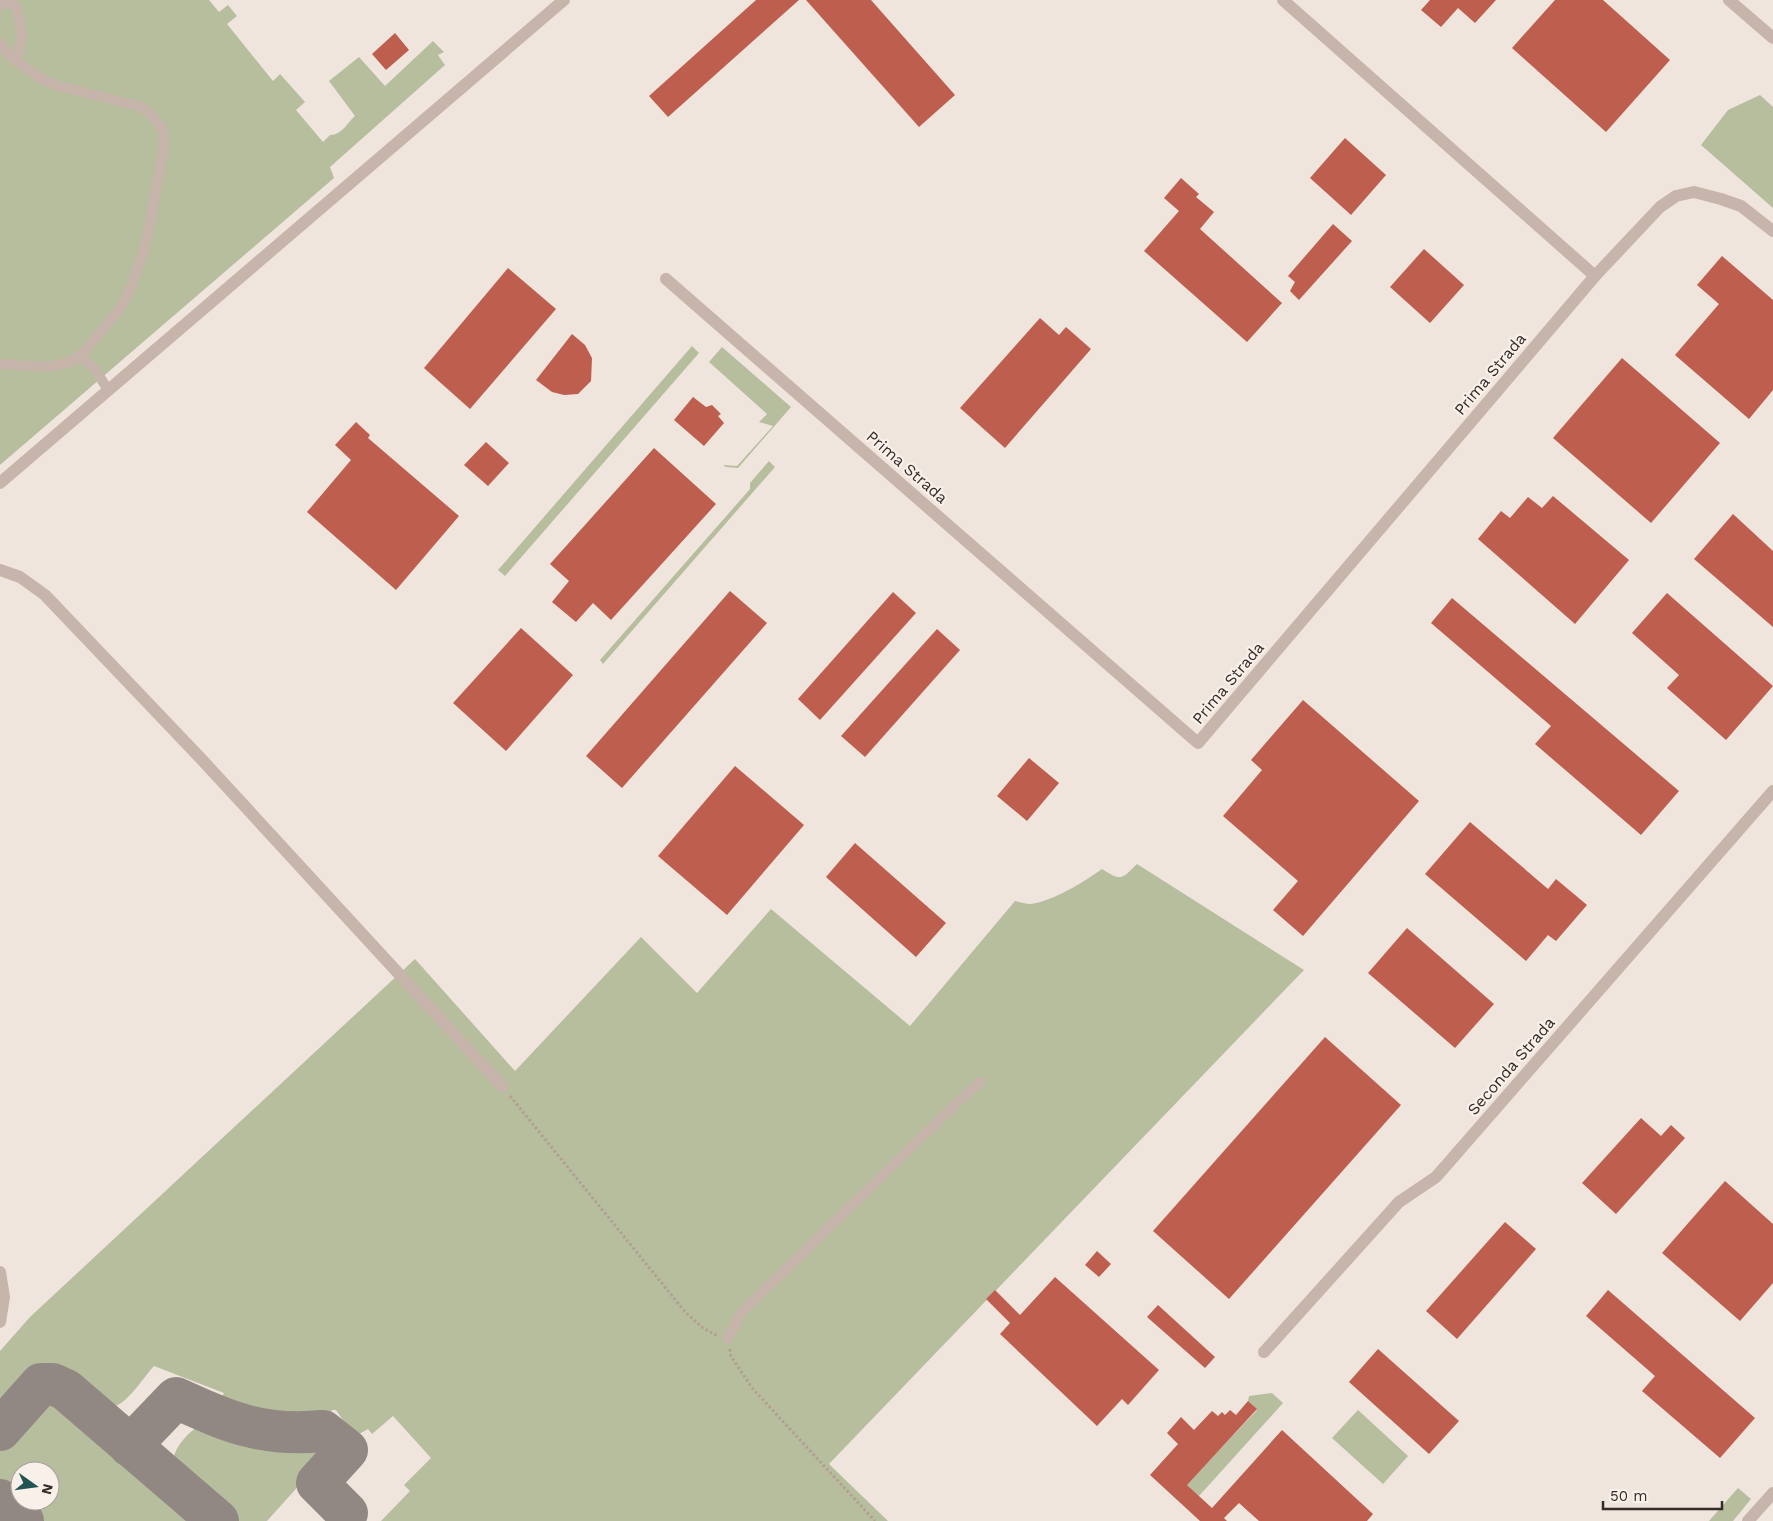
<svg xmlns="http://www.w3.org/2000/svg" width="1773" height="1521" viewBox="0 0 1773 1521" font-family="'Work Sans',sans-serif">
<rect width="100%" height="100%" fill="#f0e5dd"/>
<g fill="#b6be9e" fill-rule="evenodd">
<path d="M0,0H209L219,12L228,5L237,16L227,24L273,81L280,74L305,102L296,110L323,142L330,135C342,135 347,123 355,116L329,81L359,57L385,86L433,41L444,52L438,55L445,65L330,167L334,178L0,465Z"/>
<polygon points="1760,95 1773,107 1773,208 1701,145 1728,110"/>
<polygon points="692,346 699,353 505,576 498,570"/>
<polygon points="722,347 791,407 738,468 726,467 723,465 737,466 773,426 759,422 767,414 709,362"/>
<polygon points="769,461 775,467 603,664 600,660 750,489 750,483"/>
<path d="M1137,864L1304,970L829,1464L888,1521H381L410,1491L404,1485L431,1458L393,1416L372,1434L368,1429L359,1434C348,1429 343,1420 336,1410H332L331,1414L306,1416L298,1424C272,1421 249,1415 224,1406L222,1403V1397L224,1393L154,1366C144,1377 131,1398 118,1405C114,1407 110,1406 106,1404C95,1395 82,1380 70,1374C40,1357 17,1394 0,1412V1351L30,1317L415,959L515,1071L641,937L697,993L771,909L910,1026L1015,901C1020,902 1026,904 1031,904C1053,901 1084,882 1102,869C1121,881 1121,880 1137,864Z"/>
<polygon points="1272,1393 1283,1403 1199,1496 1176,1475 1203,1467 1257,1410 1248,1401 1249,1396"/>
<path d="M55,1394L61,1396L199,1521H37L0,1488V1449L49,1395ZM20,1471H50V1501H20Z"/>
<polygon points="1358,1410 1408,1456 1383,1484 1332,1438"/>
<path d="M201,1425L213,1426L236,1437L261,1444L312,1447L319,1454L320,1462L267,1521H237L179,1470C177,1468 175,1466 174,1463C171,1450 190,1430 201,1425Z"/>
<polygon points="1738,1488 1751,1499 1733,1521 1709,1521"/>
</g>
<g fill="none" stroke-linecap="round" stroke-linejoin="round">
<g stroke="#928883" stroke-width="42">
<polyline points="0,1430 41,1384 53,1384 66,1390 218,1521"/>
<path d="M130,1446L176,1398C229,1422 262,1437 323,1431L347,1450L317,1483L347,1513"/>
<polyline points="0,1500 23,1521"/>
</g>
</g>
<g fill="#bd5e4e">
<polygon points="756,0 799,0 668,117 649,96"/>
<polygon points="806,0 871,0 955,95 919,127"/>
<polygon points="1430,0 1496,0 1475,23 1458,8 1441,27 1421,10"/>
<polygon points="1555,0 1603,0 1670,60 1606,132 1512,48"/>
<polygon points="395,33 409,50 386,70 372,54"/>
<polygon points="1345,138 1386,175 1351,215 1310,178"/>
<polygon points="1181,178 1199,194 1196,197 1214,212 1200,229 1282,303 1247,342 1144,251 1179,211 1164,198"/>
<polygon points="1333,224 1352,241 1299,300 1290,291 1295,282 1288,276"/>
<polygon points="1424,249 1464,285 1430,323 1390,287"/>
<polygon points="1722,256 1773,300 1773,390 1749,419 1675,355 1719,304 1697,285"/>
<polygon points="508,268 556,309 470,409 424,368"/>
<polygon points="1040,318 1059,335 1066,327 1091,349 1005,448 960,408"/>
<polygon points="572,334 585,345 592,358 591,381 578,394 564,395 552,392 536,380"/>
<polygon points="1622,358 1720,443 1651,523 1553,438"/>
<polygon points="693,397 706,407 712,405 721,414 718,416 724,423 704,446 674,420"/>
<polygon points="356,422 370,435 368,438 459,516 396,590 307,512 351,460 335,445"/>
<polygon points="486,442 509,463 488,486 464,465"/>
<polygon points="654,448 716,504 611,620 593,603 576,622 552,602 569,581 550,564"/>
<polygon points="1553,496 1629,560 1575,624 1478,539 1501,511 1510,518 1528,497 1542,508"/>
<polygon points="1733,514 1773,551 1773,627 1694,559"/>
<polygon points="730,591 767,623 622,788 586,756"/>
<polygon points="893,592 916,613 820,720 798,699"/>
<polygon points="1667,593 1773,686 1726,740 1667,688 1679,675 1632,633"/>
<polygon points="1452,598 1679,791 1641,835 1535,744 1551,726 1431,623"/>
<polygon points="521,628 573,675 506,751 453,703"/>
<polygon points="937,629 960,650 865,757 841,736"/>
<polygon points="1303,700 1419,801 1303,936 1273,910 1298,881 1223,816 1262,770 1251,760"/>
<polygon points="1029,758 1059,783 1027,821 997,796"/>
<polygon points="735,766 804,825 727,915 658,856"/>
<polygon points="1470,822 1548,889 1556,879 1587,905 1556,941 1548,935 1526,961 1425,874"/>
<polygon points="855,843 946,923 916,957 826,877"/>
<polygon points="1407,928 1494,1004 1455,1048 1368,973"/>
<polygon points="1325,1037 1401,1105 1229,1299 1153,1231"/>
<polygon points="1641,1118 1661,1136 1671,1125 1685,1138 1616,1214 1582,1183"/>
<polygon points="1725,1181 1773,1224 1773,1283 1740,1321 1662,1253"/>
<polygon points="1505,1222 1536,1249 1457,1339 1426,1311"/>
<polygon points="1097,1251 1111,1264 1099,1277 1085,1265"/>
<polygon points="1055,1277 1159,1370 1128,1405 1122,1399 1097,1426 1000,1334 1010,1323 986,1299 995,1290 1020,1315"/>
<polygon points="1608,1290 1755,1418 1720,1458 1642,1391 1655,1376 1586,1316"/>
<polygon points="1158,1305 1215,1357 1205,1368 1147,1317"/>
<polygon points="1378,1349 1459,1421 1429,1454 1349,1382"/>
<polygon points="1248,1401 1257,1409 1187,1485 1212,1508 1282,1430 1373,1514 1367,1521 1259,1521 1239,1503 1224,1518 1227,1521 1200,1521 1150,1475 1178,1444 1167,1433 1181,1417 1194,1430 1212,1411 1218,1416 1222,1412 1225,1415 1230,1410 1236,1415"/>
</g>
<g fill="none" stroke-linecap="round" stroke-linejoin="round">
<g stroke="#b39e94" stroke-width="3" stroke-dasharray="2.5 2.5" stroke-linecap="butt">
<polyline points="510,1096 686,1313 703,1328 718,1336"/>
<polyline points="730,1349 731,1356 752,1388 875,1521"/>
</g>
<g stroke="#c7b4aa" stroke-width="10">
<polyline points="0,6 7,1 17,7 22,37 16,61"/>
<polyline points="0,43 10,56 41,79 59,86 142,107 157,121 163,132 164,146 146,243 132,285 120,309 80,356 67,363 47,367 0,364"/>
<polyline points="80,356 95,369 108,390"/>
<polyline points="728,1339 741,1313 961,1099 980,1082"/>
</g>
<g stroke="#c7b4aa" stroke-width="12">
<polyline points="1283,0 1595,276"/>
<polyline points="1729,0 1773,38"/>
<polyline points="666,279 1198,743 1595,276 1660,207 1676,196 1694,192 1721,199 1741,206 1773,231"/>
<polyline points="0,483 564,0"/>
<polyline points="0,570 20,577 45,595 205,763 502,1086"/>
<polyline points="0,1272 4,1297 0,1322"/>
<polyline points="1264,1352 1399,1202 1436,1177 1773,791"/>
<polyline points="1748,1521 1773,1493"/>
</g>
</g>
<g text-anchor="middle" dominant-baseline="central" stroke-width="4.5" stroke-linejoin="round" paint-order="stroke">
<g font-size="16" fill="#352b29" stroke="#f8f0e9">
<text transform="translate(1490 374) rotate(-50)">Prima Strada</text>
<text transform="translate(907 467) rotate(41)">Prima Strada</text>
<text transform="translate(1228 683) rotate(-50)">Prima Strada</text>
<text transform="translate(1511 1066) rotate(-49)">Seconda Strada</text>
</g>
</g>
<g transform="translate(35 1486) rotate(104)"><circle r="24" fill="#f8f0e9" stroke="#aaa19c"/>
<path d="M0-4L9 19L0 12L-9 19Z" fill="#215452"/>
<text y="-8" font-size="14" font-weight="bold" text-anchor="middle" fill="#352b29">N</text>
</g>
<path d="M1603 1501v8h119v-8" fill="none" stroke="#352b29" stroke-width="2.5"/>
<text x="1610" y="1501" font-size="15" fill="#352b29" stroke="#f8f0e9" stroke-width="4" paint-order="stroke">50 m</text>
</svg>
